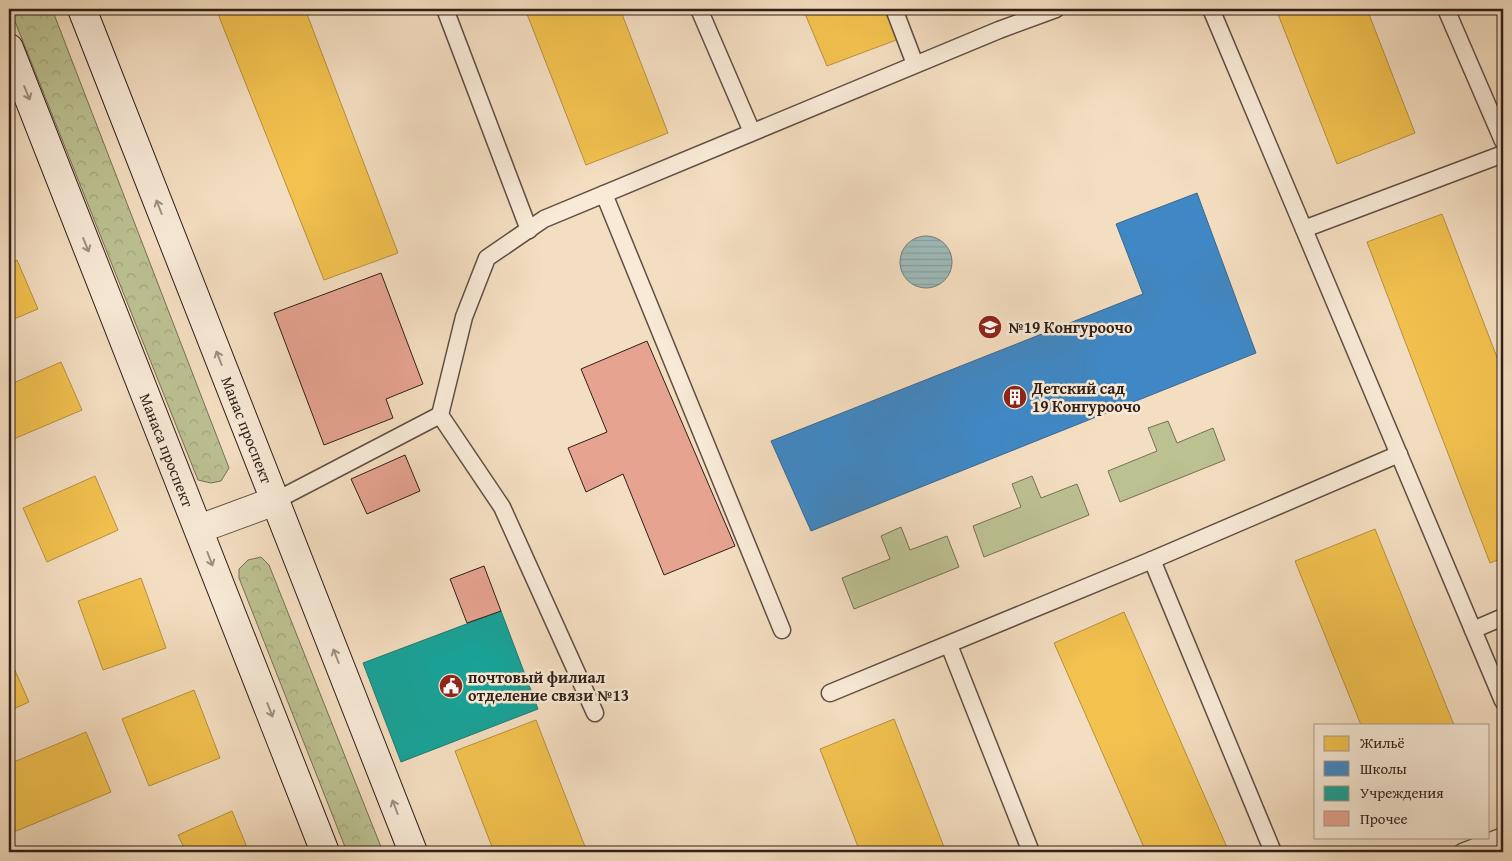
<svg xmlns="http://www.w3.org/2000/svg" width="1512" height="861" viewBox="0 0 1512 861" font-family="'Gentium Book Plus',serif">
<defs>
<pattern id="forest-crowns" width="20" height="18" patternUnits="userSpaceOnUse" patternTransform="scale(1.25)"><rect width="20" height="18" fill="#bcc192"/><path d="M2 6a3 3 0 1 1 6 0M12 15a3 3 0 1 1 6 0" fill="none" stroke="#a2a57d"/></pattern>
<pattern id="water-rules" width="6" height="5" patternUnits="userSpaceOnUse" patternTransform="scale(1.25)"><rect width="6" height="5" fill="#9ebbba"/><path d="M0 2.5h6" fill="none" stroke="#88a09f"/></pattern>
</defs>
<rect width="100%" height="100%" fill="#f4dec1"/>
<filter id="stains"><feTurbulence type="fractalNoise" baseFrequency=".004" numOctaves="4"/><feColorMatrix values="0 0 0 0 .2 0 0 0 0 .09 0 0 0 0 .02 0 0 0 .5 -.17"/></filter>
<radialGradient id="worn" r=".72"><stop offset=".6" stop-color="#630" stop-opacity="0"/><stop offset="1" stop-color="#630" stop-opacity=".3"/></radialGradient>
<g fill="url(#forest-crowns)" stroke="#767056">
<polygon points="10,9 52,9 229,468 221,481 211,483 198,480"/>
<polygon points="261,557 269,565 383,852 347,852 239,578 239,569 248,560"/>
</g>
<g fill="#bcc192" stroke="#767056">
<polygon points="1168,421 1177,443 1213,428 1225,460 1120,502 1108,471 1157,451 1148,428"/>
<polygon points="1032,476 1041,498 1077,484 1089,515 984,557 973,526 1021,507 1012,484"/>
<polygon points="901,527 910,550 947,536 959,567 854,609 842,578 890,559 881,536"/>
</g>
<circle fill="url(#water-rules)" stroke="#727d7a" cx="926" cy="262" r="26"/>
<g fill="#f2c14e" stroke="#b8903e">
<polygon points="216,9 305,9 398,253 324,280"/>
<polygon points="525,9 620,9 668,133 586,165"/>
<polygon points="803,9 896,9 907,36 827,66"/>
<polygon points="1276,9 1367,9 1415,133 1337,164"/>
<polygon points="1442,214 1503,373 1503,558 1490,563 1367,242"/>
<polygon points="17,260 38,309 9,321 9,264"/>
<polygon points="61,362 82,410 9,441 9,385"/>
<polygon points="95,476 118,530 47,562 23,508"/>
<polygon points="1375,529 1454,725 1361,725 1295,561"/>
<polygon points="141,578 166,648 103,670 78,601"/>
<polygon points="1124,612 1229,852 1146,852 1054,643"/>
<polygon points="9,657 29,702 9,711"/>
<polygon points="194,690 220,758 149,786 122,719"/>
<polygon points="894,719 946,852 860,852 820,749"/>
<polygon points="536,720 587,852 494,852 455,751"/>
<polygon points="86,732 111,792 9,834 9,764"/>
<polygon points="232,811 249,852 186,852 178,835"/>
</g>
<polygon fill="#3f88c5" stroke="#3a6891" points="1197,193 1256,353 811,531 771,441 1143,294 1116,224"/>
<polygon fill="#17a398" stroke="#1e7b72" points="501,611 538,709 401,762 363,663"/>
<g fill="#e6a390" stroke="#2f1f19">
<polygon points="381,273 423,384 386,399 393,418 324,445 274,313"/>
<polygon points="647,341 735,546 664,575 623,474 586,492 568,448 607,432 581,369"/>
<polygon points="405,455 420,491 367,514 351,479"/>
<polygon points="484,566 501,611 467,623 450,579"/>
</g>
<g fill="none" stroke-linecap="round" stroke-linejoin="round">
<g stroke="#604f43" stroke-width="19">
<g id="lane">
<polyline points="445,9 529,230"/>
<polyline points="699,9 752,132"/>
<polyline points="894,9 915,64"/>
<polyline points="1211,9 1503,701"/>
<polyline points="1446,9 1503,141"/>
<polyline points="604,194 782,630"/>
<polyline points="1304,229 1503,154"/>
<polyline points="440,415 502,507 595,713"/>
<polyline points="275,501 440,415 464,317 487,258 544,219 999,30 1056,9"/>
<polyline points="1152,560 1273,852"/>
<polyline points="1473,630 1503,617"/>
<polyline points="949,645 1031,852"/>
<polyline points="830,693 1152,560 1399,454"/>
<polyline points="1462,852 1503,836"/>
</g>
</g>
<g stroke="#604f43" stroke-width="30">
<polyline id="street" points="199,529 275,501"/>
</g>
<g stroke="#2f1f19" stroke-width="30">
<g id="secondary">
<path id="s1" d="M82,9L413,852"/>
<path id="s2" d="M9,48L325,852"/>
</g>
</g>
<use href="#lane" stroke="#f8ead7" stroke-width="16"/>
<use href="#street" stroke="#f8ead7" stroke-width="28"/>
<use href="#secondary" stroke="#f8ead7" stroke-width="28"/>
</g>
<defs><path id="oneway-shaft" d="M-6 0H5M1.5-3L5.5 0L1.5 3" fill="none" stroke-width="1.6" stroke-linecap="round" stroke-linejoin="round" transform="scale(1.25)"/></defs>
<g stroke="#9e8f82">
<use href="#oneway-shaft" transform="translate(27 93) rotate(68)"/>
<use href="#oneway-shaft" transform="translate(159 207) rotate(-111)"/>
<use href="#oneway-shaft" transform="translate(86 245) rotate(68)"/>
<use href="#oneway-shaft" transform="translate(219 358) rotate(-111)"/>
<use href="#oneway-shaft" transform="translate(210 559) rotate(69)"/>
<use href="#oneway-shaft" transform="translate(336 656) rotate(-111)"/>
<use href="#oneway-shaft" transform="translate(270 710) rotate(69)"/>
<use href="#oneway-shaft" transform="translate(395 807) rotate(-111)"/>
</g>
<defs>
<g id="school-disc" transform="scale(1.25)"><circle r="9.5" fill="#8f2418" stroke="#f8ead7"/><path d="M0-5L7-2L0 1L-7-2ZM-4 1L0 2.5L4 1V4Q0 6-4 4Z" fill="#fff"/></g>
<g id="building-disc" transform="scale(1.25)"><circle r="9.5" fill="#8f2418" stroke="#f8ead7"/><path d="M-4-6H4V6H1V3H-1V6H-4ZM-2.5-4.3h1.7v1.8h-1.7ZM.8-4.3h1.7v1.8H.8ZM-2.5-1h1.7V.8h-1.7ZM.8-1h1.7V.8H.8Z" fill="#fff"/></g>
<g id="civic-disc" transform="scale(1.25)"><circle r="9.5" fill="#8f2418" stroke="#f8ead7"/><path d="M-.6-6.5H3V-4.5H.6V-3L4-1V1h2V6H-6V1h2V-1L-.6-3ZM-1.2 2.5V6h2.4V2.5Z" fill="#fff"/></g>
</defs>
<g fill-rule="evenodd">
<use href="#school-disc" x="990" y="327"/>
<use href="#building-disc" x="1015" y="397"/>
<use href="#civic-disc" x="451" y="686"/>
</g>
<g text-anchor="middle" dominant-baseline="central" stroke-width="5" stroke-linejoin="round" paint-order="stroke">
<g font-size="16" font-weight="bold" fill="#2f1f19" stroke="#f8ead7" text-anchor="start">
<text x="1008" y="327">№19 Конгуроочо</text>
<text x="1032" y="388">Детский сад<tspan x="1032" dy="18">19 Конгуроочо</tspan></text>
<text x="468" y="677">почтовый филиал<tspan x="468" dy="18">отделение связи №13</tspan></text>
</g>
<g font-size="16" fill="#2f1f19" stroke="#f8ead7">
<text stroke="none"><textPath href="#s1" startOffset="452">Манас проспект</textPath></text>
<text stroke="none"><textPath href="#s2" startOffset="432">Манаса проспект</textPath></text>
</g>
</g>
<rect width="1512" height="861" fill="none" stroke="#f4dec1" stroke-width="30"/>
<rect x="10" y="10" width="1492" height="841" fill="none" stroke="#2f1f19" stroke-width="2.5"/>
<rect x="15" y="15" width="1482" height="831" fill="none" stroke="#2f1f19"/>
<rect x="1314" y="724" width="175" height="115" fill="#f8ead7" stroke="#a8998b"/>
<rect x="1324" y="736" width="25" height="15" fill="#f2c14e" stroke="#a8998b"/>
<text x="1360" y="748" font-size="15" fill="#2f1f19">Жильё</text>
<rect x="1324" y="761" width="25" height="15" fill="#3f88c5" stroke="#a8998b"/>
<text x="1360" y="774" font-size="15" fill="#2f1f19">Школы</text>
<rect x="1324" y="786" width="25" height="15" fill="#17a398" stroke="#a8998b"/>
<text x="1360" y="798" font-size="15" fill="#2f1f19">Учреждения</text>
<rect x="1324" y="811" width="25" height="15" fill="#e6a390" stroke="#a8998b"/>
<text x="1360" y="824" font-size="15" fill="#2f1f19">Прочее</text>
<rect width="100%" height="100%" filter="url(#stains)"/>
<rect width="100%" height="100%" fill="url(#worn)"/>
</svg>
